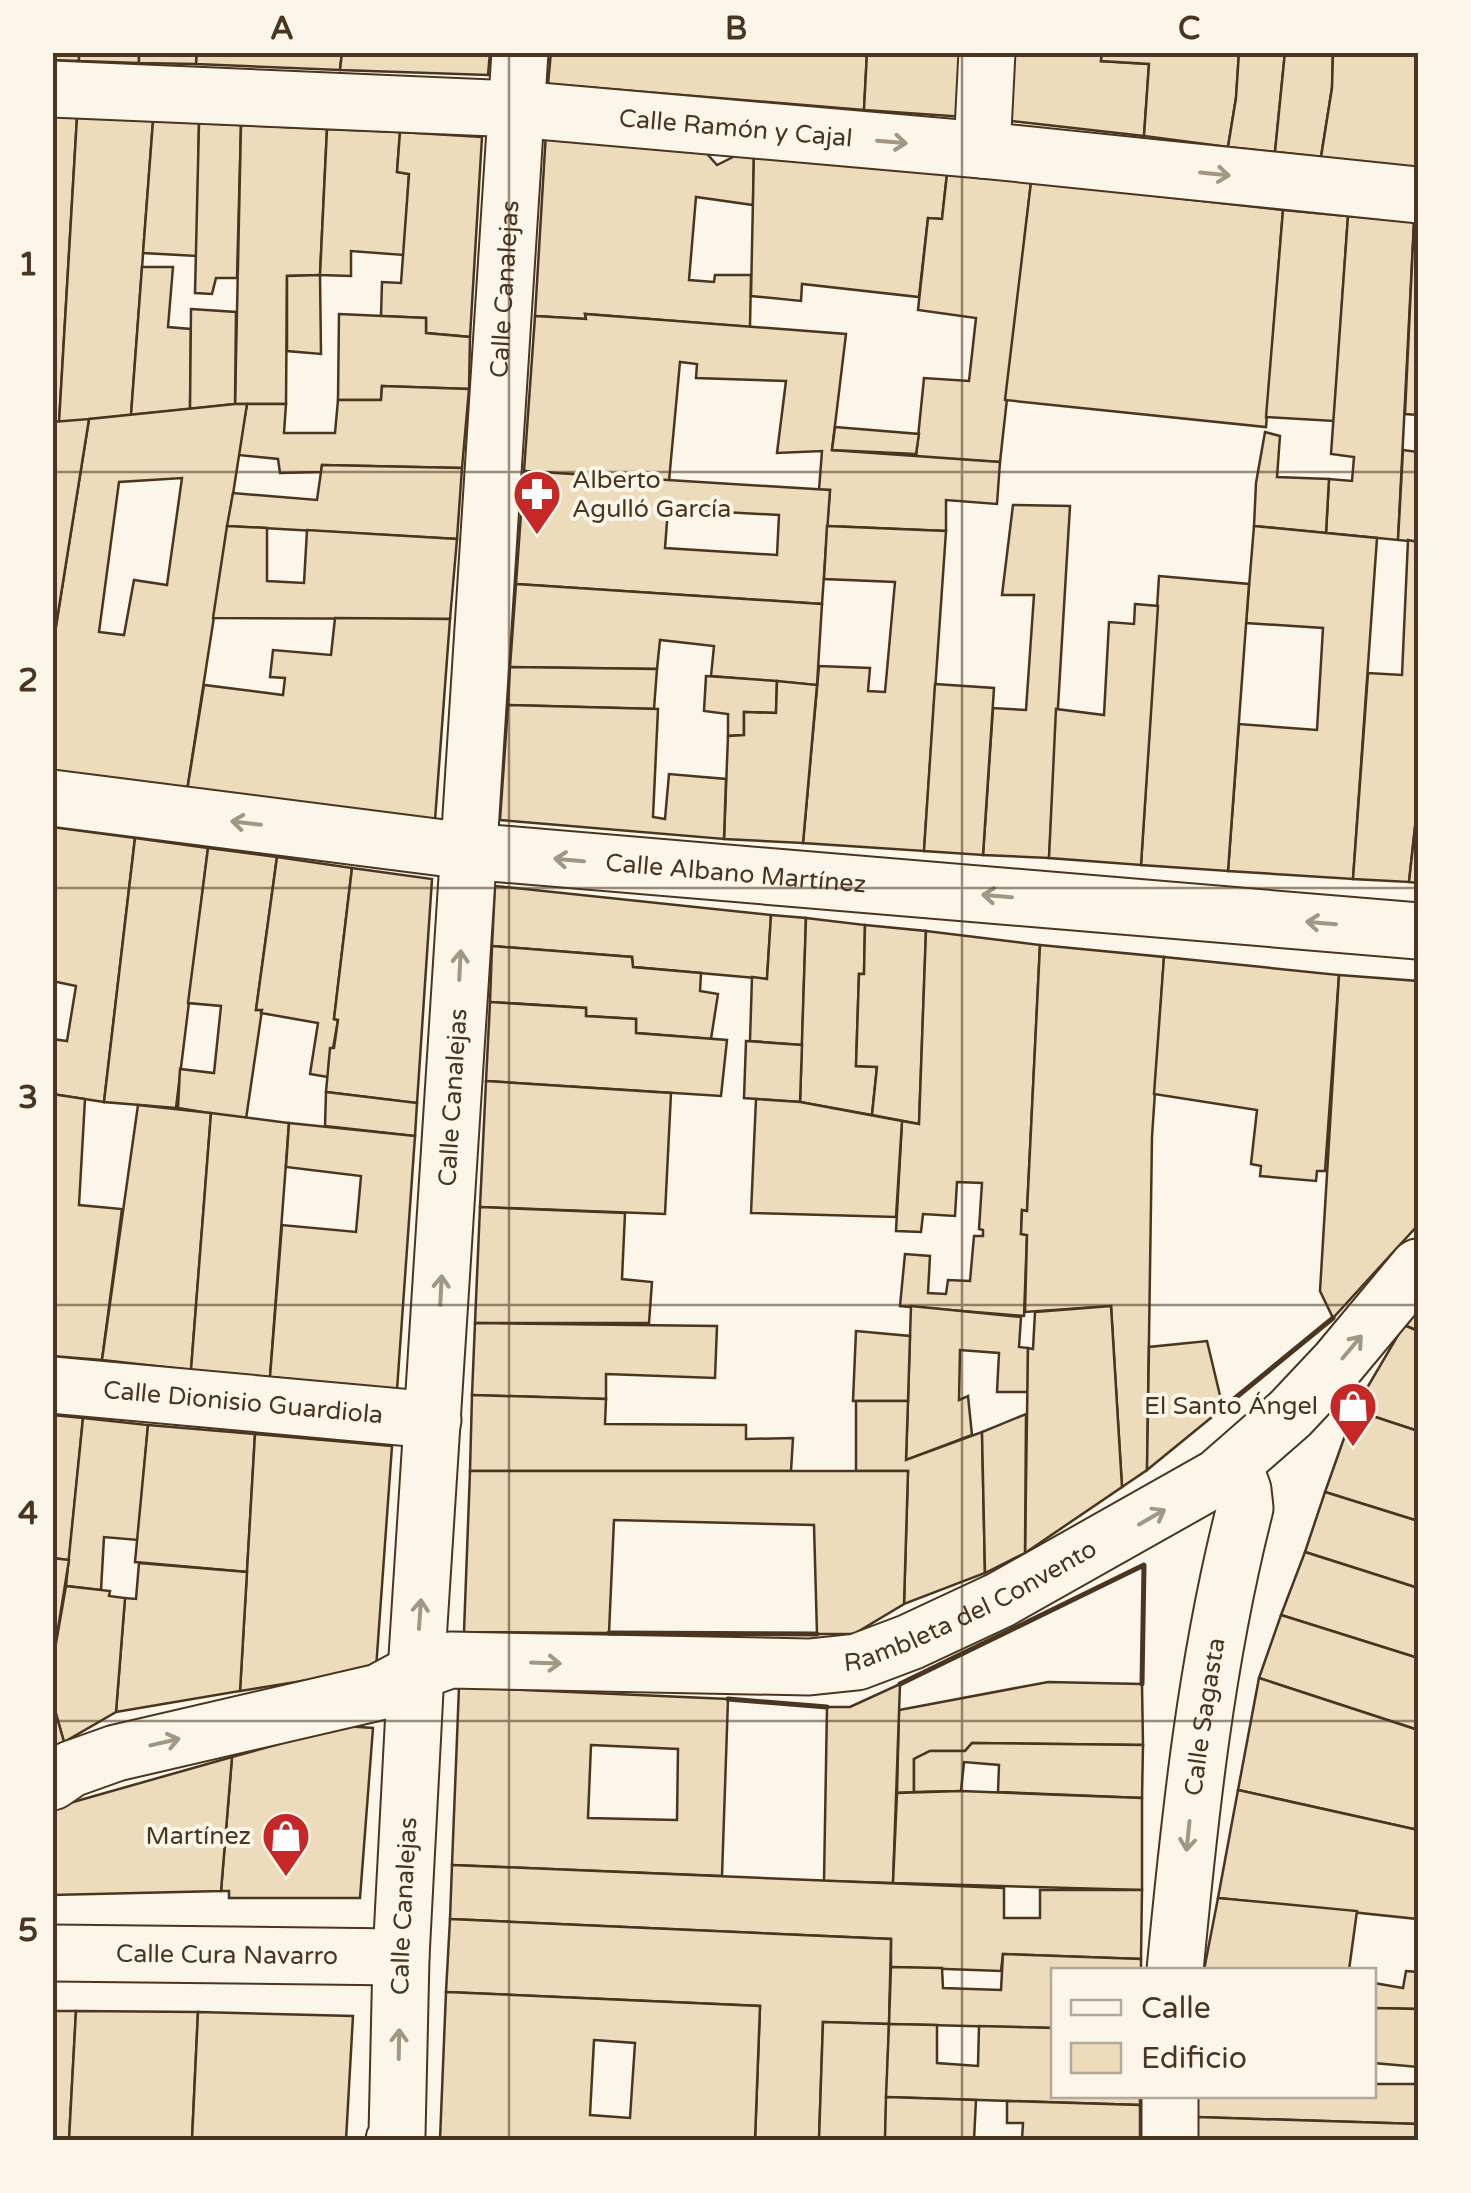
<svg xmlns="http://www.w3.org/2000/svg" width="1471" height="2193" viewBox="0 0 1471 2193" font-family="'Varela Round',sans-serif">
<rect width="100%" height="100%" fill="#fbf6e9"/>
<g fill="#ecdcbc" stroke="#4a3520" stroke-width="2.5" fill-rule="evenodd">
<polygon points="52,52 79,52 79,61 52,60"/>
<polygon points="79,52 139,52 139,63 79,61"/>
<polygon points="139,52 197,52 196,64 139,63"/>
<polygon points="197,52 342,52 340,70 196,64"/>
<polygon points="342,52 490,52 488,75 340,70"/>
<polygon points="551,52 867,52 864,110 548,84"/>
<polygon points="867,52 968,52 965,117 864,110"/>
<polygon points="1007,52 1102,52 1101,61 1149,64 1144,136 1002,120"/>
<polygon points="1102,52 1239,52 1236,98 1228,147 1144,136 1149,64 1101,61"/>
<polygon points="1239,52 1285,52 1275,152 1228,147 1236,98"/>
<polygon points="1285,52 1333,52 1332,88 1321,157 1275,152"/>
<polygon points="1333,52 1418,52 1418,170 1321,157 1332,88"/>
<polygon points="52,116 77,117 59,423 52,422"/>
<polygon points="77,117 153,121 131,415 59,423"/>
<polygon points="153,121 199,123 197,256 143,253"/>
<polygon points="199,123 241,125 237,278 216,278 212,294 195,293"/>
<polygon points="241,125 327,129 320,275 287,276 286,404 235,404"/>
<polygon points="327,129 400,132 397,172 409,174 404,255 351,251 351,276 320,275"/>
<polygon points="400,132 482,137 470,337 426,333 426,318 381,316 382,282 401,283 409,174 397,172"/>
<polygon points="546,132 700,146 717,165 745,151 754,151 753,205 696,197 689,280 714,282 715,275 751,275 750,327 585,314 586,319 535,316"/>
<polygon points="754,151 947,174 942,219 928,218 919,297 802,284 801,301 751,296"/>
<polygon points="947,174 1031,182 1000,462 916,457 924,378 969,381 976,318 918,310 928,218 942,219"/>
<polygon points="1031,182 1283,210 1266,427 1005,400"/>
<polygon points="1283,210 1348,216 1334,421 1266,417"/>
<polygon points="1348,216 1414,222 1398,540 1326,533 1329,479 1352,481 1354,457 1331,454"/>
<polygon points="1414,222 1418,222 1418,415 1405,414"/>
<polygon points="142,267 173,267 168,327 191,329 190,409 131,415"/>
<polygon points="320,275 321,354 287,351 287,276"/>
<polygon points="191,309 236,312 235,404 190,409"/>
<polygon points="339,314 426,318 426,333 470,337 469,389 382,386 381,400 338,400"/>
<polygon points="585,314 846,334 832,450 1000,462 997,504 946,500 946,531 827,526 830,490 819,490 822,451 777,453 786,381 696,378 697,364 680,362 669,481 524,471 535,316 586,319"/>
<polygon points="382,386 469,389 462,468 322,465 321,472 280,473 278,459 238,455 247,404 286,404 284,433 335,433 338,400 381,400"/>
<path d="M235,404H247L187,791L52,773V651L89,419ZM182,478L167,585L134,580L124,635L99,632L119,482Z"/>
<polygon points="89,419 52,651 52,422"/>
<polygon points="835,427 919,434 916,454 832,450"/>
<polygon points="1265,432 1280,436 1277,477 1329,479 1326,533 1254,526 1256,483"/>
<polygon points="1403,450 1418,452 1418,542 1398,540"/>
<polygon points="322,465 462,468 457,539 227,526 233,493 317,500"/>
<path d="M524,471L830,490L822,604L516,584ZM668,509L779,515L777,555L665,548Z"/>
<polygon points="1013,505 1070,506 1049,858 983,855 993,708 1026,710 1034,595 1002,595"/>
<polygon points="227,526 267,528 267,581 304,583 307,530 457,539 450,619 213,618"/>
<polygon points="827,526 946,531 924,851 803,843 819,666 870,668 868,691 885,692 895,582 824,579"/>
<polygon points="1254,526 1377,538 1353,879 1228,871 1239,724 1317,730 1323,628 1246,623"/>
<polygon points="1408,540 1418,542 1418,800 1409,882 1353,879 1368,673 1402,675"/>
<polygon points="1159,576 1249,584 1228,871 1141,865"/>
<polygon points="516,584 822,604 817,685 711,676 714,646 660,640 657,669 510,667"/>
<polygon points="1135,604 1158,606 1141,865 1049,858 1056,709 1104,715 1109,622 1134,624"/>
<polygon points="335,618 450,619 435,820 187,791 204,685 283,695 285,678 270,677 273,650 331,655"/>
<polygon points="510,667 657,669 654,709 508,705"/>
<polygon points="706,676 777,681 776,713 744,712 744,735 728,736 728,714 704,711"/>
<polygon points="777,681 817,685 803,843 724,839 728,736 744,735 744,712 776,713"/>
<polygon points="935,684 994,688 983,855 924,851"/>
<polygon points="508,705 658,709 653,817 665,819 669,774 726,779 724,839 500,820"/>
<polygon points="1418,800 1418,883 1409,882"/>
<polygon points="52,827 135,838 104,1102 52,1094 52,1039 67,1041 76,986 52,981"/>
<polygon points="135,838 208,848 176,1108 104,1102"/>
<polygon points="208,848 277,857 256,1010 262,1010 246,1119 178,1108 180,1069 214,1073 221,1006 188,1003"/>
<polygon points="277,857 352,868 334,1019 338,1020 328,1077 310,1074 318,1023 261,1013 262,1010 256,1010"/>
<polygon points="352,868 432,879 417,1103 326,1092 330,1048 334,1048 338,1020 334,1019"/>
<polygon points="495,886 771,915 767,979 633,967 632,957 492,946"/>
<polygon points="771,915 806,918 802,1045 750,1041 752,977 767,979"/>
<polygon points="806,918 865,925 864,974 859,974 856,1066 877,1067 872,1115 800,1102"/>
<polygon points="865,925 926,931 919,1124 872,1115 877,1067 856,1066 859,974 864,974"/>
<polygon points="926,931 1040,945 1027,1211 1022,1210 1021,1234 1027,1235 1024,1316 900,1306 905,1254 930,1256 928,1293 946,1294 948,1280 970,1281 974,1236 983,1236 983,1230 979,1229 982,1183 957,1182 955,1216 923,1214 921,1232 896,1231 902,1121 919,1124"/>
<polygon points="1040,945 1164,957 1152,1137 1147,1470 1122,1487 1111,1306 1025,1312 1027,1235 1021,1234 1022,1210 1027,1211"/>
<polygon points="492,946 632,957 633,967 701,973 700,991 718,994 711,1039 636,1033 636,1019 586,1016 586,1008 490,1002"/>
<polygon points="1164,957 1339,975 1325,1171 1317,1171 1316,1181 1260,1176 1261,1166 1251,1164 1257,1110 1154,1094"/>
<polygon points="1339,975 1418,981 1418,1225 1333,1318 1320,1291"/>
<polygon points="490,1002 586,1008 586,1016 636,1019 636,1033 727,1040 721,1096 486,1081"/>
<polygon points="746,1041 802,1045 800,1102 744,1098"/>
<polygon points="486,1081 671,1093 665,1214 480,1207"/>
<polygon points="326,1092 417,1103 415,1136 325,1126"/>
<polygon points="52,1094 85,1099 79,1205 122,1209 102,1360 52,1356"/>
<polygon points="756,1099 800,1102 902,1121 896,1217 751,1213"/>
<polygon points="138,1105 211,1113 191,1370 102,1360"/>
<polygon points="211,1113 289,1123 270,1377 191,1370"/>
<polygon points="289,1123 415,1136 397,1390 270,1377 282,1225 356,1232 361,1176 286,1167"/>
<polygon points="480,1207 625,1213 622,1279 652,1282 649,1323 475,1323"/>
<polygon points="911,1306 1021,1317 1019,1347 1028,1348 1028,1392 997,1392 999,1353 960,1350 959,1400 968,1396 972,1435 906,1460"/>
<polygon points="1111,1306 1122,1487 1025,1553 1028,1348 1033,1349 1035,1312"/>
<polygon points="1418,1310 1418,1331 1404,1325"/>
<polygon points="475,1323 717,1326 715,1378 606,1374 606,1399 472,1395"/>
<polygon points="1404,1325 1418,1331 1418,1431 1354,1410"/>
<polygon points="856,1331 910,1336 908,1401 853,1401"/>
<polygon points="1207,1341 1223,1408 1147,1470 1149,1347"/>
<polygon points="472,1395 606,1399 605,1424 746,1425 746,1439 793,1438 791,1471 470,1471"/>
<polygon points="856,1401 908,1401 906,1460 982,1432 985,1573 904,1604 908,1471 856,1471"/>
<polygon points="1354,1410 1418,1431 1418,1521 1325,1492"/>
<polygon points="1026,1414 1025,1553 985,1573 982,1432"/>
<polygon points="52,1415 83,1418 69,1560 52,1558"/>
<polygon points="83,1418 148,1425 138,1540 104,1537 101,1590 66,1586"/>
<polygon points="148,1425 255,1434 247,1572 135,1562"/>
<polygon points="255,1434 392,1446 376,1669 240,1691"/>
<polygon points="470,1471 908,1471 904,1604 854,1634 817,1634 814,1525 614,1520 609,1633 464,1632"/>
<polygon points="1325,1492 1418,1521 1418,1588 1305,1552"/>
<polygon points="1305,1552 1418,1588 1418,1658 1281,1615"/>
<polygon points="52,1558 69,1560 52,1666"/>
<polygon points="139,1563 247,1572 240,1691 116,1712 125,1598 136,1599"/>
<polygon points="66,1586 110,1591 109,1596 125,1598 116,1712 64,1742 52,1700 52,1666"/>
<polygon points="1281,1615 1418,1658 1418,1730 1259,1678"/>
<polygon points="1259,1678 1418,1730 1418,1830 1238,1790"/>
<polygon points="1048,1682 1142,1684 1143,1745 972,1743 965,1751 930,1751 914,1759 914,1792 897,1793 899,1710"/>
<polygon points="900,1684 893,1883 824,1881 827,1707 850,1707"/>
<path d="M459,1687L728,1699L722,1876L452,1865ZM591,1745L678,1749L677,1820L588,1818Z"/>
<polygon points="52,1700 64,1742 52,1750"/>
<polygon points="344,1726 373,1728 360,1898 229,1898 229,1891 221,1891 232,1757"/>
<polygon points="972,1743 1143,1745 1142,1798 998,1792 999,1765 964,1762 961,1791 914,1792 914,1759 930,1751 965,1751"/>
<polygon points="232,1757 221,1891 52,1895 52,1808"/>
<polygon points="1238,1790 1418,1830 1418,1919 1218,1898"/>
<polygon points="961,1791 1142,1798 1142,1890 893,1883 897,1793"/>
<polygon points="452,1865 1004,1888 1004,1918 1040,1918 1040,1890 1142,1890 1141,1959 1003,1954 1001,1971 891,1967 891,1939 450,1919"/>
<polygon points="1218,1898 1357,1911 1349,1970 1204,1970"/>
<polygon points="450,1919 891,1939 889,2024 823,2022 819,2140 755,2140 760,2006 446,1992"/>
<polygon points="1003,1954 1141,1959 1141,1970 1054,1970 1054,2028 889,2024 891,1967 942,1968 943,1988 1001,1990"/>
<polygon points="1406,1971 1418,1972 1418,2009 1374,2008 1374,1983 1403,1988"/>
<path d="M446,1992L760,2006L755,2140H440ZM594,2040L635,2043L630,2118L590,2115Z"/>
<polygon points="1374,2008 1418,2009 1418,2067 1374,2063"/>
<polygon points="52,2011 76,2011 69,2140 52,2140"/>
<polygon points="76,2011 198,2012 192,2140 69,2140"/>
<polygon points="198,2012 353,2016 346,2140 192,2140"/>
<polygon points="823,2022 889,2024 885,2140 819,2140"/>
<polygon points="889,2024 937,2025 937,2063 978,2066 979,2026 1054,2028 1054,2096 1140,2096 1140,2105 886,2097"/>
<polygon points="1374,2084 1418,2084 1418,2124 1197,2117 1197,2096 1374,2096"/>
<polygon points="886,2097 976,2100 974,2140 885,2140"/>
<polygon points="1007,2101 1140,2105 1140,2140 1002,2140 1022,2139 1023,2123 1007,2123"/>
<polygon points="1197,2117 1418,2124 1418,2140 1197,2140"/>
</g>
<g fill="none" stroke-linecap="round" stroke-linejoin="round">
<g stroke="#4a3520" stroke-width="59">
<g id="minor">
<path id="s1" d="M52,89L516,109L982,150L1418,195"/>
<polyline points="982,150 987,52"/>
<path id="s2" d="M52,798L467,851L1418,931"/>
<path id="s3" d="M52,1385L433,1420"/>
<path id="s4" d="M52,1782L71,1769L116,1753L379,1692L416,1672L450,1660L809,1667L857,1662L910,1642L1000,1600L1218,1477L1290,1414L1338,1363L1418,1267"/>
<path id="s5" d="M52,1953L401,1957"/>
<path id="s6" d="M1175,1970C1190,1814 1206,1661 1245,1508L1243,1490L1234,1466"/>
<path id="s7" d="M394,2140L397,2135L401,1957L416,1672L520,52"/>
<polyline points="1170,2140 1170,2096"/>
</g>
</g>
<use href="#minor" stroke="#fbf6e9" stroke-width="55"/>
<g stroke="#4a3520" stroke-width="5">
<polyline points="1223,1408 1333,1318"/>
<polyline points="609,1633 817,1634"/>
<polyline points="900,1684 1144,1565 1142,1684"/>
<polyline points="728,1699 827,1707"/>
</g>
</g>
<defs><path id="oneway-shaft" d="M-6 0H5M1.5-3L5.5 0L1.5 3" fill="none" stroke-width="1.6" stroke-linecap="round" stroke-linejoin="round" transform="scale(2.5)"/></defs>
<g stroke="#a29684">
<use href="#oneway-shaft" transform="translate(892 142) rotate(5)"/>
<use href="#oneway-shaft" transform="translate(1215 174) rotate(6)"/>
<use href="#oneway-shaft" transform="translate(246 823) rotate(-173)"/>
<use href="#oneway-shaft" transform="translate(569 860) rotate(-175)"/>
<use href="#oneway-shaft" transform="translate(997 896) rotate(-175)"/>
<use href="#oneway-shaft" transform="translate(1321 923) rotate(-175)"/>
<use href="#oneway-shaft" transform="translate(460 965) rotate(-87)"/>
<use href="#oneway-shaft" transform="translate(441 1290) rotate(-87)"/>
<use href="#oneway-shaft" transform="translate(1352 1347) rotate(-50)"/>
<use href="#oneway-shaft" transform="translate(1152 1517) rotate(-30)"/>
<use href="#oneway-shaft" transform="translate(420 1614) rotate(-86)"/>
<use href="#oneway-shaft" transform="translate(546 1663) rotate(2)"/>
<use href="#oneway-shaft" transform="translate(165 1742) rotate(-13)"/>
<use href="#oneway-shaft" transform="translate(1188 1836) rotate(96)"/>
<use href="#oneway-shaft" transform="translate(399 2044) rotate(-89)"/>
</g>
<path fill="none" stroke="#4a3520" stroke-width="2.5" stroke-opacity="0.55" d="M509,52V2140M962,52V2140M52,472H1418M52,888H1418M52,1305H1418M52,1721H1418"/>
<defs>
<g id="pharmacy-pin" transform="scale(2.5)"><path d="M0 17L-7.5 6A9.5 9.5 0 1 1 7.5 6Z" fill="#c62828" stroke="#fbf6e9"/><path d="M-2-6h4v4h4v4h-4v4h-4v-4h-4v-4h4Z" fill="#fff"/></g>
<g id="shop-pin" transform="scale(2.5)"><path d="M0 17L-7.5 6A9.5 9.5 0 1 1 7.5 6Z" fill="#c62828" stroke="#fbf6e9"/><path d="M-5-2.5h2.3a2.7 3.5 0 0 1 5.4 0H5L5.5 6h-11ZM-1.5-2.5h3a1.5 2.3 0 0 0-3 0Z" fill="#fff"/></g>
</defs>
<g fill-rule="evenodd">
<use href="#pharmacy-pin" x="537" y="494"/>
<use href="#shop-pin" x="1353" y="1406"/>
<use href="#shop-pin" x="286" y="1836"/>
</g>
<g text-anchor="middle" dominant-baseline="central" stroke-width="8" stroke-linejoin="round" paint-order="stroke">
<g font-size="25" fill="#4a3520" stroke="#fbf6e9">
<text stroke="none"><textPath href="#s1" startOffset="685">Calle Ramón y Cajal</textPath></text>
<text stroke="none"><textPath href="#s7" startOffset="1855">Calle Canalejas</textPath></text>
<text stroke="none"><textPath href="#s2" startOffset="688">Calle Albano Martínez</textPath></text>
<text stroke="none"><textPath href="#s7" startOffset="1045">Calle Canalejas</textPath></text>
<text stroke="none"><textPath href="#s3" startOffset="192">Calle Dionisio Guardiola</textPath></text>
<text stroke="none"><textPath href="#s4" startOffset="952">Rambleta del Convento</textPath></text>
<text stroke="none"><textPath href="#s6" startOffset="255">Calle Sagasta</textPath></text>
<text stroke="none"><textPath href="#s7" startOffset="235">Calle Canalejas</textPath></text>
<text stroke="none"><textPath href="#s5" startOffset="175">Calle Cura Navarro</textPath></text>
</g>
<g font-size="25" fill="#4a3520" stroke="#fbf6e9" text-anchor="end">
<text x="572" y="480" text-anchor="start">Alberto<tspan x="572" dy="29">Agulló García</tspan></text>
<text x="1318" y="1406">El Santo Ángel</text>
<text x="251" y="1836">Martínez</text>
</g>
</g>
<rect width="1471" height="2193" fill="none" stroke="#fbf6e9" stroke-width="110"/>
<rect x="1051" y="1968" width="325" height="130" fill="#fbf6e9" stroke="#b4a999" stroke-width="2.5"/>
<rect x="1071" y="2000" width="50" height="15" fill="#fbf6e9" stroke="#b4a999" stroke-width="2.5"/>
<text x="1141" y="2018" font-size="30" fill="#4a3520">Calle</text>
<rect x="1071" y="2043" width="50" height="30" fill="#ecdcbc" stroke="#b4a999" stroke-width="2.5"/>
<text x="1141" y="2068" font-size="30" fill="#4a3520">Edificio</text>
<rect x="55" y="55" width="1361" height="2083" fill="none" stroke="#4a3520" stroke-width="4"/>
<g font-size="32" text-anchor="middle" font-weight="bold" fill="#4a3520">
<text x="282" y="39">A</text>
<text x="736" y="39">B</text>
<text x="1189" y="39">C</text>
<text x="28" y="275">1</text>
<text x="28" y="691">2</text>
<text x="28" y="1108">3</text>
<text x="28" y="1524">4</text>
<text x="28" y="1941">5</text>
</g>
</svg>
